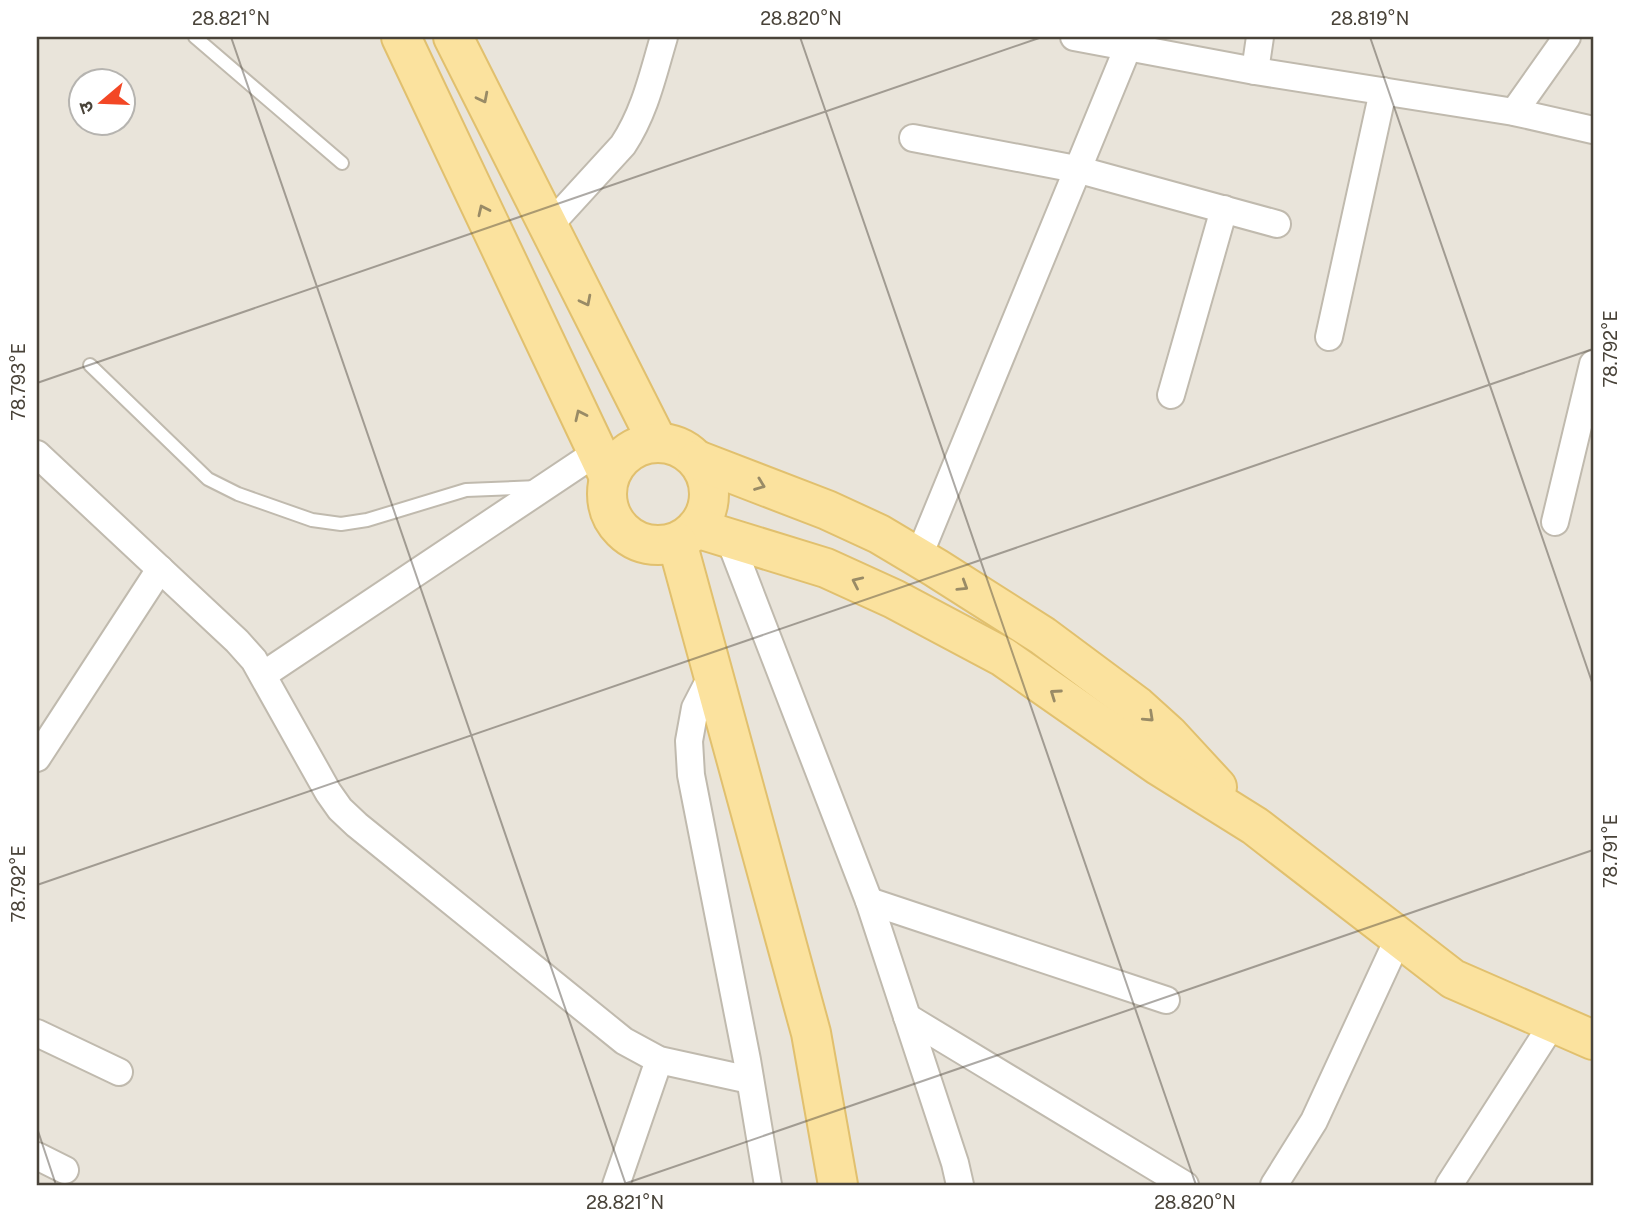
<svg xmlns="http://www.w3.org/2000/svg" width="1630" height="1222" viewBox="0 0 1630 1222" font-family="'Public Sans','Noto Sans Devanagari',sans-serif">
<rect width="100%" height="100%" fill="#f5f2eb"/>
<path fill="#e9e4da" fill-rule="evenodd" d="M37,37H1593V1185H37ZM80,80H122V122H80Z"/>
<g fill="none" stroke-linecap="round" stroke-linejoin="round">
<g stroke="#c0baae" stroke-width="16">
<g id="service">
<polyline points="195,37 342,163"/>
<polyline points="90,365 208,479 238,494 312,520 341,524 367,520 466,490 538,487"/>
</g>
</g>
<g stroke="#c0baae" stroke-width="30">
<g id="minor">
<polyline points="1074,37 1255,71 1514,112 1593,130"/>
<polyline points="1255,71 1260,37"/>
<polyline points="1514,112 1567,37"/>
<polyline points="913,138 1076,169 1277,224"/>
<path d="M548,227L623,145C645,112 653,74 664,37"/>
<polyline points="1329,337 1383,91"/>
<polyline points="1171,395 1224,209"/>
<polyline points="37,454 237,641 254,660 328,792 340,809 357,825 624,1041 659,1060 750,1080"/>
<polyline points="1555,522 1593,364"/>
<polyline points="729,538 869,901 955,1163 960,1185"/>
<polyline points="918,558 1128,47 1129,37"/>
<polyline points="713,673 695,708 689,741 691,775 747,1060 768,1185"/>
<polyline points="263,675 597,452"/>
<polyline points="37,758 160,569"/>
<polyline points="869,901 1166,1000"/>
<polyline points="907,1017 1185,1185"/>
<polyline points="37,1033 119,1072"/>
<polyline points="37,1156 65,1170"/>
<polyline points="616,1185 659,1060"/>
<polyline points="1274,1185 1314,1121 1399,937"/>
<polyline points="1449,1185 1553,1023"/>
</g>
</g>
<g stroke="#e1c06e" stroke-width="42">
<g id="primary">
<polyline points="401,37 609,477"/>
<polyline points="453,37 658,443"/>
<circle cx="658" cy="494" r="51"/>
<polyline points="697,460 827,510 879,534 936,568 1043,636 1137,706 1168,734 1217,787"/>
<polyline points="696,528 826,568 894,599 1003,657 1159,766 1255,826 1453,979 1593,1040"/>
<polyline points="677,542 811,1033 838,1185"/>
</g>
</g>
<use href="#service" stroke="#fff" stroke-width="12"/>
<use href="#minor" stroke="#fff" stroke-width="26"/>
<use href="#primary" stroke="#fbe29e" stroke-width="38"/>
</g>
<defs><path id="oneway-chevron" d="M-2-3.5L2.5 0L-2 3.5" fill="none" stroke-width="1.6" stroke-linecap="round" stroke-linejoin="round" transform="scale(1.75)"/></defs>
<g stroke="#998b66">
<use href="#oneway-chevron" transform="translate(483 98) rotate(63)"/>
<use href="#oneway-chevron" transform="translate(483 210) rotate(-115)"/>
<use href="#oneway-chevron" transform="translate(586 301) rotate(63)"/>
<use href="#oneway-chevron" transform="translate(580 415) rotate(-115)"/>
<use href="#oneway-chevron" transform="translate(760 485) rotate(21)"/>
<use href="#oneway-chevron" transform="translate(857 582) rotate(-155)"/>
<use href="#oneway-chevron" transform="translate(963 586) rotate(32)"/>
<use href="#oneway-chevron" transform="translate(1055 694) rotate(-145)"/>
<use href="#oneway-chevron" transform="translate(1149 717) rotate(43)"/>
</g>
<path fill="none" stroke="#494339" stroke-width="2" stroke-opacity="0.45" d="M231,37L626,1185M800,37L1196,1185M1370,37L1593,685M37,383L1042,37M37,885L1593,349M37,1128L56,1185M621,1185L1593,850"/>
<rect width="1630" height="1222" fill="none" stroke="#ffffff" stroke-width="77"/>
<g transform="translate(102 102) rotate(251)"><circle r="33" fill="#ffffff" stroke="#b6b4b0" stroke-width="2"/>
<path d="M0-5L12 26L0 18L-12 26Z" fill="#f34725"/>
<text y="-10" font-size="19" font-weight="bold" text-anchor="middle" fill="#494339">उ</text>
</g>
<rect x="38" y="38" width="1554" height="1146" fill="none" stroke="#494339" stroke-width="2.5"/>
<g font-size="18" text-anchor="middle" fill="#494339">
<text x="231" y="25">28.821°N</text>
<text x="801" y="25">28.820°N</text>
<text x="1370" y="25">28.819°N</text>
<text transform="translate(1611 349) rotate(-90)" y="6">78.792°E</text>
<text transform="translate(19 382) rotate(-90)" y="6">78.793°E</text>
<text transform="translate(1611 851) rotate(-90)" y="6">78.791°E</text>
<text transform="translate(19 884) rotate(-90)" y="6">78.792°E</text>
<text x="625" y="1209">28.821°N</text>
<text x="1195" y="1209">28.820°N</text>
</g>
</svg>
